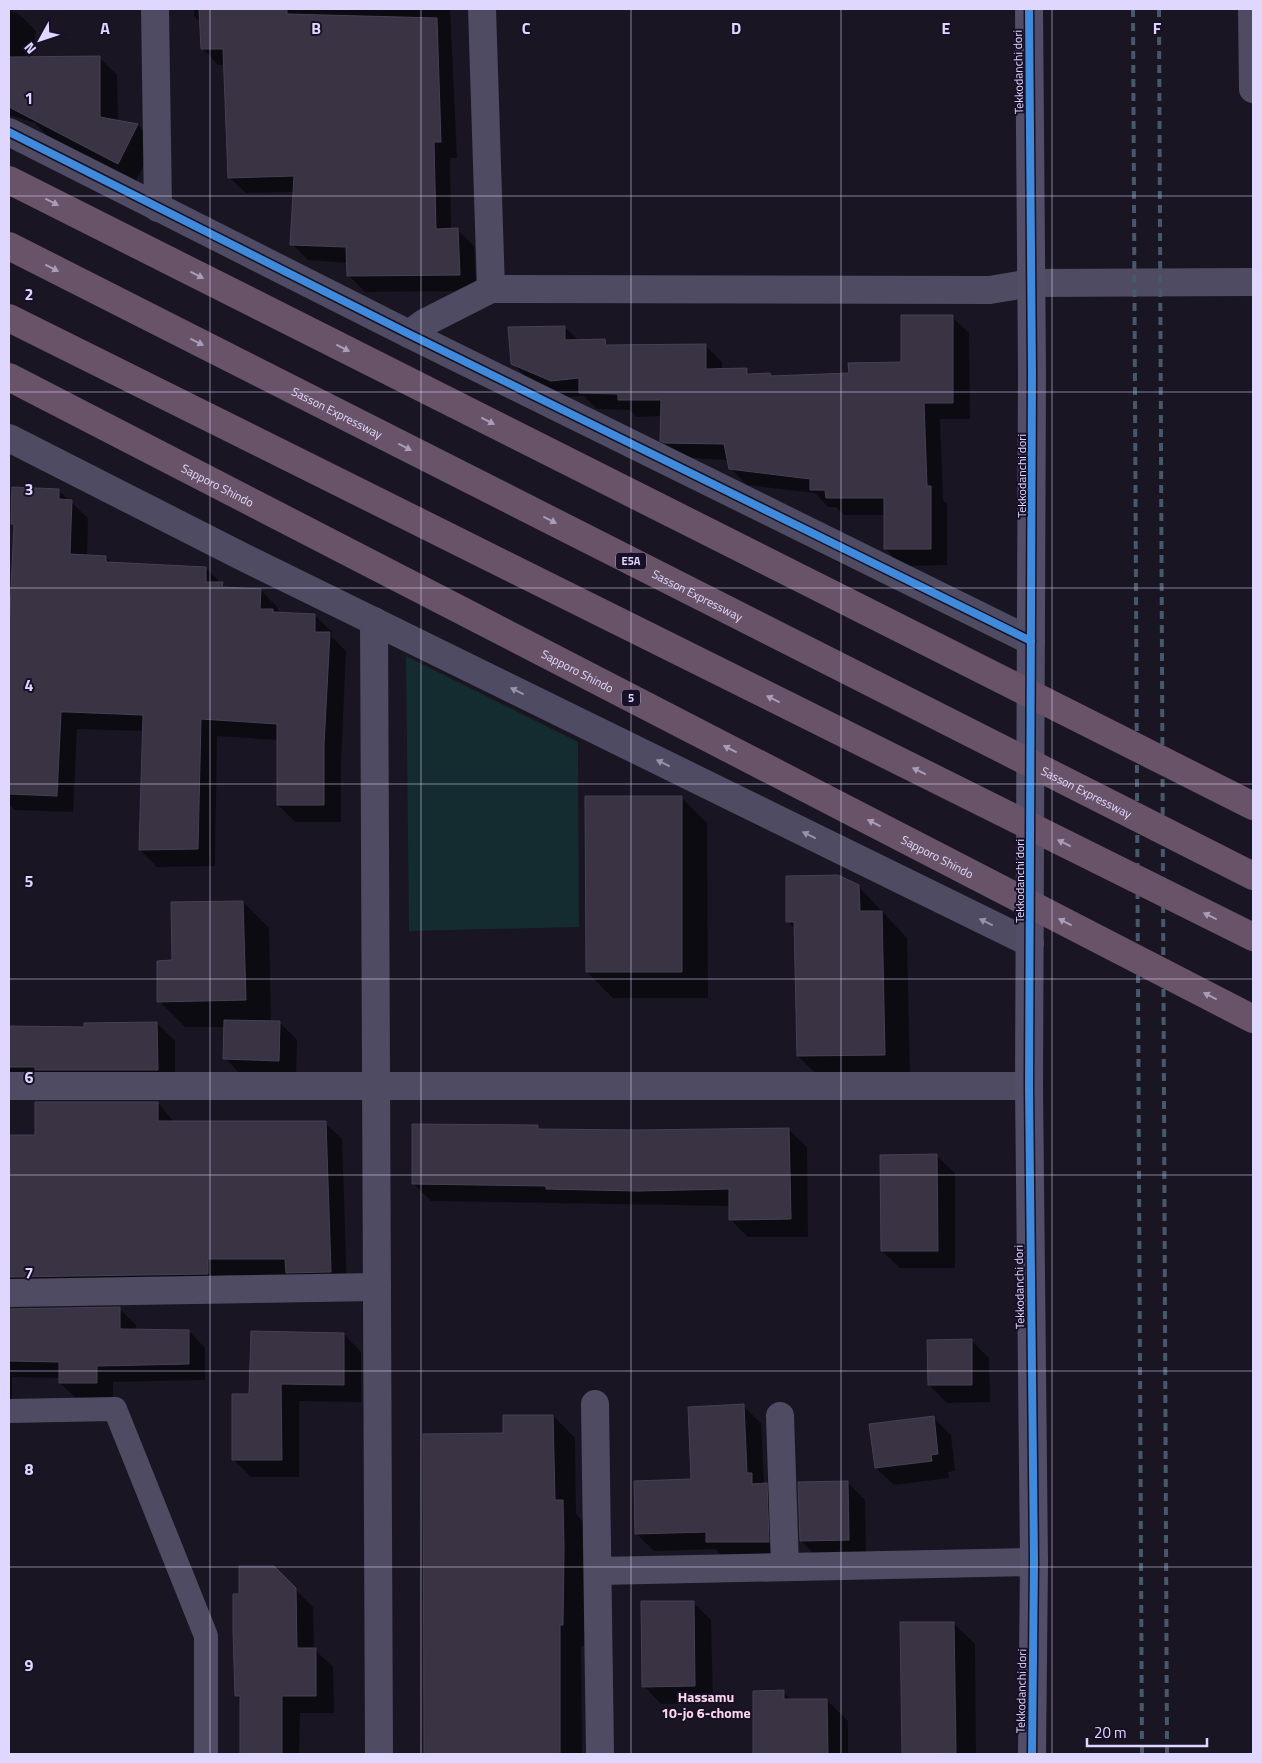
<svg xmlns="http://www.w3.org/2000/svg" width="1262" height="1763" viewBox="0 0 1262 1763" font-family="'Titillium Web',sans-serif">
<rect width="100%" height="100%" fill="#191522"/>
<polygon fill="#142b2f" points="406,656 578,742 579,927 409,931"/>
<g fill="#0007">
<polygon points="9,9 11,9 11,12 18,13 36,31 32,58 100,58 117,75 118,121 138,125 155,142 136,181 47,135 35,123 9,115"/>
<polygon points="194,9 450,9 457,158 450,158 451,230 458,230 474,246 476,291 365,292 348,275 348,263 308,260 292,244 294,192 246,193 229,177 225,65 218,65 202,48 201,23 194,16"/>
<polygon points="952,317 969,333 970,419 940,419 943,500 947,504 947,565 902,566 885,549 885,515 844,515 836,507 828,507 815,493 747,485 730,468 728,460 678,457 661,440 662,416 636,417 630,410 597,409 584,396 568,397 529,380 512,363 565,327 579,341 605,341 611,347 705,345 722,362 722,370 746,369 752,375 770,375 773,377 850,375 902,363"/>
<polygon points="58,490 88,518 87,556 106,557 112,563 206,568 227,589 261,590 278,608 278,613 314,615 332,632 331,636 346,651 341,762 341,822 295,822 278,805 278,740 217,736 215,866 157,867 140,850 144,731 77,729 73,812 15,810 9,804 11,672 9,634 11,634 15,526 12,524"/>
<polygon points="681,797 707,823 708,998 613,998 587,972"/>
<polygon points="859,887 907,938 910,1080 824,1082 798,1056 796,930 787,921"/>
<polygon points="243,902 269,928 271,1022 279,1022 297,1040 296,1078 242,1076 225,1058 225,1027 185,1027 159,1001"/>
<polygon points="157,1023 175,1041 175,1088 9,1079 9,1027 85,1028"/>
<polygon points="158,1103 174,1122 325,1123 342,1139 347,1288 290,1275 224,1275 224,1290 11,1303 10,1310 119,1308 136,1325 136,1330 189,1331 205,1348 205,1380 113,1382 113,1399 77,1399 60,1383 60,1378 12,1377 12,1400 9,1400 9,1136 37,1136"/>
<polygon points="538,1126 541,1130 636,1131 789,1130 807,1147 808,1237 748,1237 730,1219 730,1206 431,1201 413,1183"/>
<polygon points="937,1156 955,1173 955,1268 900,1268 882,1251"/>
<polygon points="344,1334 361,1352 361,1402 299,1401 299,1477 251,1477 233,1459 251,1395"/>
<polygon points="971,1340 989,1358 990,1402 947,1403 929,1385"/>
<polygon points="743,1406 761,1423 764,1485 784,1502 786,1559 725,1559 715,1549 654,1551 636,1533 693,1480"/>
<polygon points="553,1416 575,1438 576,1514 584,1523 586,1570 584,1646 581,1646 582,1754 425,1754 424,1435 505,1435"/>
<polygon points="933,1417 951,1435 955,1471 948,1472 949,1478 894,1485 876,1468"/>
<polygon points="847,1482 865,1500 866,1558 819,1559 801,1541"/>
<polygon points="295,1589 313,1607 314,1649 333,1667 334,1713 300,1713 299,1754 242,1754 241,1701 237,1696"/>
<polygon points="693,1602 711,1620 713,1703 661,1704 644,1686"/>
<polygon points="902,1623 953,1623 975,1644 976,1754 903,1754"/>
<polygon points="754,1692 783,1692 792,1700 827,1700 848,1721 848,1754 755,1754"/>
</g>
<g fill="#393344" stroke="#464055">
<polygon points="199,9 287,9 287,14 437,18 441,142 434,142 436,229 458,228 460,275 347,276 346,247 290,245 294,176 228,178 223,49 201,49"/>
<polygon points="100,56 100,117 138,124 118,164 9,107 9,57"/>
<polygon points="901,315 953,315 953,403 924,403 927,486 931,486 931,549 884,549 884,498 826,498 825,490 810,490 810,479 729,469 724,444 665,443 660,441 661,400 618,400 618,394 579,393 579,378 551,381 511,364 508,327 565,326 565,340 605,339 606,345 706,344 706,369 747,368 747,374 770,373 771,376 849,373 848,363 901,362"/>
<polygon points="12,487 59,489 59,499 72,500 70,554 106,556 106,562 206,567 206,582 223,582 222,587 261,589 260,609 273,609 273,612 315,614 315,632 330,632 324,744 324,805 277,805 277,724 201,719 198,849 139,850 143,715 68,712 61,712 57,796 9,794 9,633 14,524 11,524"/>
<polygon points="585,796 682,796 682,972 586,972"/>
<polygon points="838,875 859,885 860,911 882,911 885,1055 797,1056 794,922 786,922 786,876"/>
<polygon points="243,901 246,1000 157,1002 157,961 172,960 171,902"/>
<polygon points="224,1020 280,1021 279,1061 223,1059"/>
<polygon points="157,1022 158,1070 35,1070 35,1067 9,1067 9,1026 84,1027 84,1023"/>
<polygon points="35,1102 158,1102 158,1121 326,1121 331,1272 286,1273 285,1259 208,1259 208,1274 9,1277 9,1135 35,1135"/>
<polygon points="412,1124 538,1125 538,1129 636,1130 789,1128 791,1219 729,1220 729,1189 638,1191 546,1189 546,1186 412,1184"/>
<polygon points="937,1154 938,1251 881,1251 880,1155"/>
<polygon points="120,1307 120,1329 189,1330 189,1364 97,1366 97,1383 59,1383 59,1362 9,1361 9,1309"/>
<polygon points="251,1331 344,1333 344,1385 281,1384 282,1460 232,1460 232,1394 249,1394"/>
<polygon points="972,1339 972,1385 928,1385 927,1340"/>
<polygon points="744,1404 747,1473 752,1473 752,1484 767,1483 769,1542 706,1542 706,1532 635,1534 634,1481 691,1479 688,1407"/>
<polygon points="503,1415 553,1415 555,1500 563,1500 564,1547 563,1625 560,1625 560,1754 424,1754 423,1434 503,1433"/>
<polygon points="934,1416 938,1454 931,1455 932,1461 875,1468 869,1424"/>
<polygon points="848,1481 849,1540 800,1541 798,1482"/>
<polygon points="239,1566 274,1566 296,1588 297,1648 316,1648 316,1696 282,1696 282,1754 240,1754 240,1696 235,1696 233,1631 233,1594 239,1594"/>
<polygon points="641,1601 694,1601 695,1686 642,1687"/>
<polygon points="900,1622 954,1622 956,1753 902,1754"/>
<polygon points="784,1690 784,1699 827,1699 828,1754 753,1754 753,1691"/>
</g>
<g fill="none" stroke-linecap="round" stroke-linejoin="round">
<polyline stroke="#4f4b62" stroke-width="24" points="9,1411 115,1409 206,1636 206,1754"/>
<g stroke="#4f4b62" stroke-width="28">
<polyline points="155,9 158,208"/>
<polyline points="482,9 491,289"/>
<polyline points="1252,9 1253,89"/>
<polyline points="9,132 409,334 1031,641"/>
<polyline points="409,334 424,323 491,289 990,290 1031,283 1253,282"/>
<polyline points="9,438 245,558 1030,943"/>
<polyline points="374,621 379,1754"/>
<polyline points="9,1086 1029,1086"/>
<polyline points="9,1293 377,1287"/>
<polyline points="595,1404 600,1754"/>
<polyline points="780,1416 785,1567"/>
<polyline points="599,1571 1034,1562"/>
</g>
<polyline stroke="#524e68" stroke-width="28" points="1029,9 1032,373 1029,1086 1034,1562 1032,1754"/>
<g stroke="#47586c" stroke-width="4" stroke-dasharray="8 6" stroke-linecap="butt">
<polyline points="1133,9 1142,1754"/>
<polyline points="1159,9 1167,1754"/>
</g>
<g stroke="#695369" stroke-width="28">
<polyline points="9,180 1253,806"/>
<path id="s1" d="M9,246L1253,876"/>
<polyline points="9,318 1253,937"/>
<path id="s2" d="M9,377L1253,1019"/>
</g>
<g stroke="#171027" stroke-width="11">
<g id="cycleway">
<polyline points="1029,9 1032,373 1029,1086 1034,1562 1032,1754"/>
<polyline points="9,132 409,334 1031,641"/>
</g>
</g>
<use href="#cycleway" stroke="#408adc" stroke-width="8"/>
</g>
<defs><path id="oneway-solid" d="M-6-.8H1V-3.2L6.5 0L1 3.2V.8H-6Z" transform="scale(1.25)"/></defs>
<g fill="#aa9cbb">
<use href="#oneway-solid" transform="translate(52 202) rotate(27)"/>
<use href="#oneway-solid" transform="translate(52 268) rotate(27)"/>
<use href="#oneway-solid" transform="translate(197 275) rotate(27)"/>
<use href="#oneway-solid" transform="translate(197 342) rotate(27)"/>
<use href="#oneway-solid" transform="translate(343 348) rotate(27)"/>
<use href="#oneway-solid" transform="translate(488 421) rotate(27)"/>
<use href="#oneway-solid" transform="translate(405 447) rotate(27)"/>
<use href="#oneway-solid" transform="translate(550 520) rotate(27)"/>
<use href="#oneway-solid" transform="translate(773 699) rotate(-154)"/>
<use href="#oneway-solid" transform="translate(730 749) rotate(-153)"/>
<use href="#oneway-solid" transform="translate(919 771) rotate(-154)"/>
<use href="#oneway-solid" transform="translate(874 823) rotate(-153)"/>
<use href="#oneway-solid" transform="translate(1064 843) rotate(-154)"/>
<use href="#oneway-solid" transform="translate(1210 916) rotate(-154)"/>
<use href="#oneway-solid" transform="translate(1065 922) rotate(-153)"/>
<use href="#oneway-solid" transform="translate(1210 996) rotate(-153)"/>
</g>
<g fill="#9891b0">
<use href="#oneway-solid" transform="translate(517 691) rotate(-154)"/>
<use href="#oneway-solid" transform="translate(663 763) rotate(-154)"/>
<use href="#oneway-solid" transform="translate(809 835) rotate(-154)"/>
<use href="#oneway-solid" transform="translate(986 922) rotate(-154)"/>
</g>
<path fill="none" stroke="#e0d7fe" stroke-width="1" stroke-opacity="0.55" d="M210,9V1754M421,9V1754M631,9V1754M841,9V1754M1052,9V1754M9,196H1253M9,392H1253M9,588H1253M9,784H1253M9,979H1253M9,1175H1253M9,1371H1253M9,1567H1253"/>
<g text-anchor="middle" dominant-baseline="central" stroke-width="4" stroke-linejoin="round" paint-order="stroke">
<g fill="#171027" stroke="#a49bbe" stroke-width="1">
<rect x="616" y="552.5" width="30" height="17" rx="4"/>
<rect x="622" y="689.5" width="18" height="17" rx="4"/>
</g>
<g font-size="11" font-weight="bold" fill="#e0d7fe">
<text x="631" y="561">E5A</text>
<text x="631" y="698">5</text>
</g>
<g font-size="12" fill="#e0d7fe" stroke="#171027">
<text transform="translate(1018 72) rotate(-91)">Tekkodanchi dori</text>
<text stroke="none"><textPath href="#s1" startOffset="368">Sasson Expressway</textPath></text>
<text transform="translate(1021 476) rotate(-90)">Tekkodanchi dori</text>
<text stroke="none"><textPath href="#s2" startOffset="235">Sapporo Shindo</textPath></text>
<text stroke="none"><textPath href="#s1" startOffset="772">Sasson Expressway</textPath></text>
<text stroke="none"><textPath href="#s2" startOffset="640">Sapporo Shindo</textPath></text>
<text stroke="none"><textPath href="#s1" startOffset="1208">Sasson Expressway</textPath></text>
<text stroke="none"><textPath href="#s2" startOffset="1045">Sapporo Shindo</textPath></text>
<text transform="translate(1019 881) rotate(-90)">Tekkodanchi dori</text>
<text transform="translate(1019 1287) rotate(-91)">Tekkodanchi dori</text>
<text transform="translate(1021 1691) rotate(-89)">Tekkodanchi dori</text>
</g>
<g font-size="14" font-weight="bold" fill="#fed9ed" stroke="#171027">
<text x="706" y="1696">Hassamu<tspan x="706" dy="16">10-jo 6-chome</tspan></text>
</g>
</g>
<g font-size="16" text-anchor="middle" font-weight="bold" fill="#e0d7fe" stroke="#171027" stroke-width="4" stroke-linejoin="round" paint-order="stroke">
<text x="105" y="34">A</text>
<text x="316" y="34">B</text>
<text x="526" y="34">C</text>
<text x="736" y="34">D</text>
<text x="946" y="34">E</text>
<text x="1157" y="34">F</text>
<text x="29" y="104">1</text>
<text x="29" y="300">2</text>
<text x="29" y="495">3</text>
<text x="29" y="691">4</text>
<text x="29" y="887">5</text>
<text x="29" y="1083">6</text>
<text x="29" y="1279">7</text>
<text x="29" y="1475">8</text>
<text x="29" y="1671">9</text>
</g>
<rect width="1262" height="1763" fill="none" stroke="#e0d7fe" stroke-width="20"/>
<g transform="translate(40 40) rotate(230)" stroke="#171027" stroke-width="4" paint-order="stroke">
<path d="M0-4L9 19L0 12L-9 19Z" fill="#e0d7fe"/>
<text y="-8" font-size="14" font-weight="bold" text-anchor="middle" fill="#e0d7fe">N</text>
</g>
<path d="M1087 1738v8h120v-8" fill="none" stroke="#e0d7fe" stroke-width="2.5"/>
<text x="1094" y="1738" font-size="15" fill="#e0d7fe" stroke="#171027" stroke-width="4" paint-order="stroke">20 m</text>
</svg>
